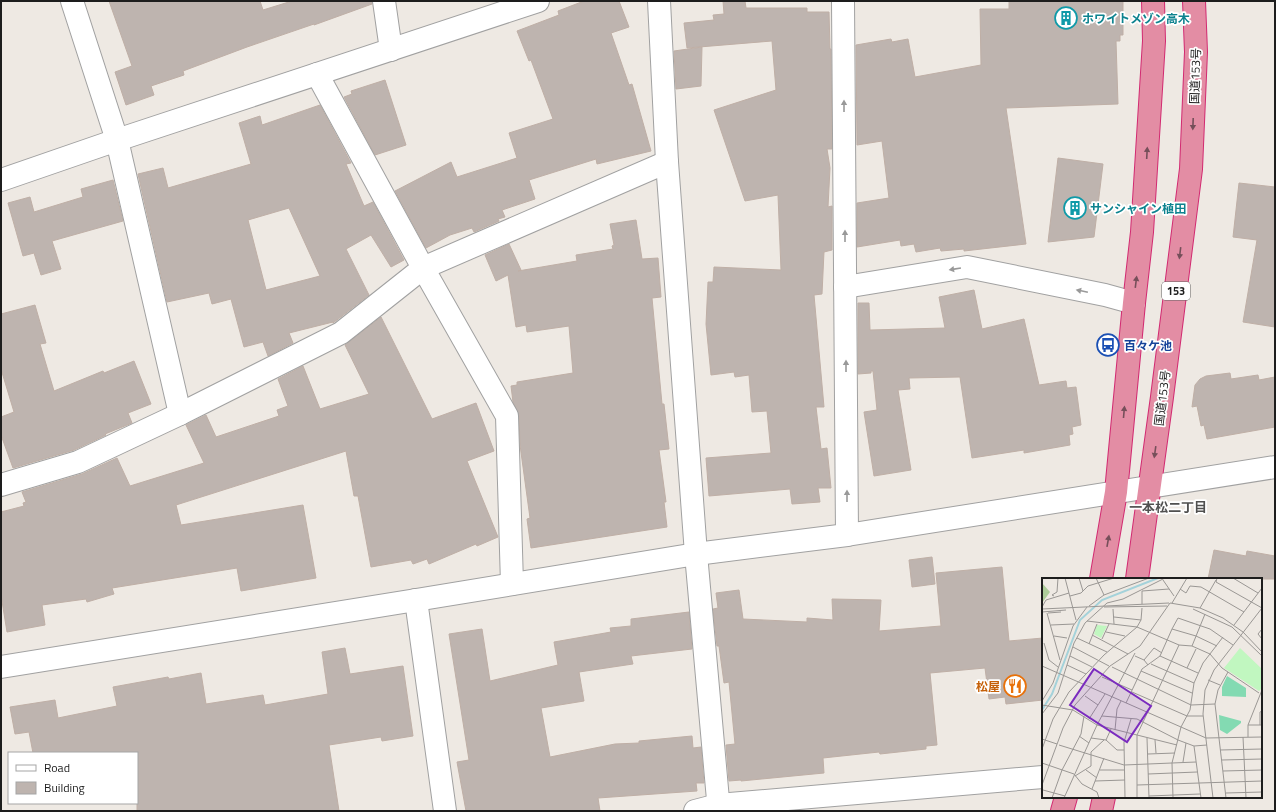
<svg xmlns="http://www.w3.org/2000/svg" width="1276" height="812" viewBox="0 0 1276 812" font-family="'Titillium Web','Noto Sans JP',sans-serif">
<rect width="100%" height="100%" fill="#eee9e3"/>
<g fill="#beb4af" stroke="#bfafa6" fill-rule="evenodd">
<polygon points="109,1 260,1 263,10 292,1 372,1 372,4 314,25 314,24 247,47 183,71 184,75 151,86 154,95 126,105 115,72 132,66"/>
<polygon points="584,1 619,1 629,27 611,33 629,85 632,84 651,151 597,164 596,159 529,180 535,199 502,210 505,217 498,219 499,221 474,232 472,228 450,235 426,248 395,191 451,162 457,177 517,158 509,133 553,119 531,60 529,61 517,31 559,15 558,11"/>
<polygon points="723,1 745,1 746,8 807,8 807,12 829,12 830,49 831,49 832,149 827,149 830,168 828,207 832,206 832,250 824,252 822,294 814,295 824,407 816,407 821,449 827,448 831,488 818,488 820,502 792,504 790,489 709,496 706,458 771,453 767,411 752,412 749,375 735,377 734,372 711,375 706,324 708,282 713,282 714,267 781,270 778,195 745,201 714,110 776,90 772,41 687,48 684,23 714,20 713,15 724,14"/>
<polygon points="1009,1 1123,1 1123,35 1120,35 1120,41 1116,41 1118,104 1006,108 1026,244 964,251 964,249 941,251 940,248 916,252 914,244 901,246 900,240 857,247 857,203 889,198 882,141 857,145 856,45 891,39 892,42 908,39 915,77 981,65 980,9 1009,9"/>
<polygon points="702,47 701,86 676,89 674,51"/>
<polygon points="385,80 406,145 375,155 344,97 352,94 351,91"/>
<path d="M320,105L351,163L346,164L364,206L373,202L404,260L391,267L371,235L346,249L369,295L333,323V322L289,333L293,343L268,356L263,342L244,347L231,299L212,304L209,293L167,302L138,174L163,168L168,188L251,164L239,123L260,116L262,125ZM289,208L320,276L266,290L248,220Z"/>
<polygon points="1058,158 1103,164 1094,237 1048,242"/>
<polygon points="113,180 123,221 52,241 61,269 41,275 34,253 23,256 8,203 30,197 34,212 83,197 81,189"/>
<polygon points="1239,183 1275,187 1275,327 1243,322 1257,240 1233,237"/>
<polygon points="636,220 642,259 658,258 661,297 652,298 662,404 664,404 669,449 659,450 666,502 664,502 667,527 531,548 527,519 530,518 520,445 519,416 513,402 511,386 517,385 517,382 573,373 569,326 527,332 526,325 516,327 508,275 496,281 485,255 509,244 521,270 518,271 577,261 576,255 613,249 612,246 614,245 610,224"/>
<polygon points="974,290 982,329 1024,319 1039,385 1066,381 1067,388 1076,387 1081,425 1072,427 1073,434 1069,435 1070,445 1024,453 1024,450 972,458 960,377 909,378 910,389 898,390 911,470 874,476 864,412 877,410 873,371 871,371 871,373 858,374 858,303 869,303 870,330 945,328 939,297"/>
<polygon points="35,305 46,343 40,344 54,391 103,371 104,373 134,361 151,404 128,413 132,423 105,434 106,435 74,450 13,468 1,435 1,417 14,412 1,369 1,314"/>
<polygon points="381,317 432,419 476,403 494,451 467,461 498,537 477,546 476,544 429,564 427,559 413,564 411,560 371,567 358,496 354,496 346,451 176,505 181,525 303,505 316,578 241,591 237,568 112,588 114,594 87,602 86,599 42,605 45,625 7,632 1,595 1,512 24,506 23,503 26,502 22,492 82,474 117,458 130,486 204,463 186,425 206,415 216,437 279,416 277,410 288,406 278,379 303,366 320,409 369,394 345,345"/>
<polygon points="1230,373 1231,379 1258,375 1259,380 1275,377 1275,427 1207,439 1204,425 1201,426 1197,406 1192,407 1195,385 1200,379 1206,376"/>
<polygon points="1214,550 1246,556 1247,551 1275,556 1275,579 1208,579"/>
<polygon points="932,557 935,584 912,587 909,560"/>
<polygon points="1002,567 1009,641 1043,638 1043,700 1006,704 1005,697 989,699 985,668 930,673 937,745 926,746 926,749 880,754 879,752 823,758 824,773 741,781 741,780 729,781 726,745 735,744 729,682 724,683 719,646 717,646 713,609 718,608 716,593 739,590 743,619 807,622 807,618 833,620 832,599 881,600 879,631 941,626 936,573"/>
<polygon points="689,612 692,649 631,656 633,664 579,672 584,701 541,708 550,757 615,744 639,743 639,741 692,736 693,748 701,747 704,783 696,783 697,791 598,798 600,811 466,811 457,762 469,760 449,634 482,629 490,681 558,665 554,642 611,632 610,628 631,626 631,619"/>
<polygon points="345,648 350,674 403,666 413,736 382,741 381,737 329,745 339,811 137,811 137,753 33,753 29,732 15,734 10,707 55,700 58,718 117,706 113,687 168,677 169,679 201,673 206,704 263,695 265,705 328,694 322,652"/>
</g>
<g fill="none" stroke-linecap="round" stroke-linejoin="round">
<g stroke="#a1a1a1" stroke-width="24">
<g id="minor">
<polyline points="72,1 117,140 180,414"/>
<polyline points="384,1 391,50"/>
<polyline points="659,1 667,162 696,554 719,811"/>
<polyline points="843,1 847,535"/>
<polyline points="317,74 423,268 507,416 512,584"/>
<polyline points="1,180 117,140 538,1"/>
<polyline points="845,287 967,267 1105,295 1134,303"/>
<polyline points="1,485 78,462 180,414 341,333 423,268 667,162"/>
<polyline points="416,600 445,811"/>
<polyline points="1,667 416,600 696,554 847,535 1275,467"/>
<polyline points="695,811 718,805 1043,777"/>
</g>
</g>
<g stroke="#d22a71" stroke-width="24">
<g id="highway">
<polyline points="1101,579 1116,492 1134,303 1142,232 1154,41 1153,1"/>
<polyline points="1137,579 1162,397 1191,169 1196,52 1194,1"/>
<polyline points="1062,811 1066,797"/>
<polyline points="1101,811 1104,797"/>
</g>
</g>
<use href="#minor" stroke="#fff" stroke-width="22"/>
<use href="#highway" stroke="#e38da4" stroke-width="22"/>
</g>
<defs><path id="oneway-solid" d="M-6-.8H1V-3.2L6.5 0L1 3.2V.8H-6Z"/></defs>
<g fill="#999">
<use href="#oneway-solid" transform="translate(844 106) rotate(-90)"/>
<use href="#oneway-solid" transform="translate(845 236) rotate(-90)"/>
<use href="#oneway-solid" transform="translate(955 269) rotate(171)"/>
<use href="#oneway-solid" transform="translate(1082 291) rotate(-168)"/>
<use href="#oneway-solid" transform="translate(846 366) rotate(-90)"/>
<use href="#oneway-solid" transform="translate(847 496) rotate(-90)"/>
</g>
<g fill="#764f5a">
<use href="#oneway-solid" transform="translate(1193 124) rotate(92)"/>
<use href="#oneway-solid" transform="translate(1147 153) rotate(-87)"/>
<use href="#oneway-solid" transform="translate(1180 253) rotate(97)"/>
<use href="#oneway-solid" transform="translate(1136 282) rotate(-83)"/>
<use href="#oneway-solid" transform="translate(1124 412) rotate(-85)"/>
<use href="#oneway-solid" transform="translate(1155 452) rotate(98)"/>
<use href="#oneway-solid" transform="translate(1108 541) rotate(-80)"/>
</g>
<defs>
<g id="building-ring" transform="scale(1.15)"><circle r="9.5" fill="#fff" stroke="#0f9aa8" stroke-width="1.5"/><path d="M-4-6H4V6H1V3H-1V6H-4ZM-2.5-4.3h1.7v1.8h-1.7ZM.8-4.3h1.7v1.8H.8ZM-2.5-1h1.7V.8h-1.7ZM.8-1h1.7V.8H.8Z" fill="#0f9aa8"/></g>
<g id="bus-ring" transform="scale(1.15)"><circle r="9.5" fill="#fff" stroke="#1a4fb4" stroke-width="1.5"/><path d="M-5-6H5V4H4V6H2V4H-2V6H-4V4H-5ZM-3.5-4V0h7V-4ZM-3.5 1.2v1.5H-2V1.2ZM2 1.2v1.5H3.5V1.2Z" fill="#1a4fb4"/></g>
<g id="restaurant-ring" transform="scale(1.15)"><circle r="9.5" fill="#fff" stroke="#e8710a" stroke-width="1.5"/><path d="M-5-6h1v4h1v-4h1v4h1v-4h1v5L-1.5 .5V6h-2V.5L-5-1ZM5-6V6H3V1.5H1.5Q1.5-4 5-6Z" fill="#e8710a"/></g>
</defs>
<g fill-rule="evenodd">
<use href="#building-ring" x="1066" y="18"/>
<use href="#building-ring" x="1075" y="208"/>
<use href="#bus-ring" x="1108" y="345"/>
<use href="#restaurant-ring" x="1015" y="686"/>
</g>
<g text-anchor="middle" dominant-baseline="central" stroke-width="3.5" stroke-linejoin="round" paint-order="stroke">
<rect fill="#fff" stroke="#616161" stroke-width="1" x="1162" y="282" width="28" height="18" rx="3"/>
<g font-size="11" font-weight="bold" fill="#1d1d1d">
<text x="1176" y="291">153</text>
</g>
<g font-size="12" font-weight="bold" fill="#0d838f" stroke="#fff" text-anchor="start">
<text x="1082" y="18">ホワイトメゾン高木</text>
<text x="1090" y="208">サンシャイン植田</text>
</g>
<g font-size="12" fill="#1d1d1d" stroke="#fff">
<text transform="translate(1195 76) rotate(-88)">国道153号</text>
<text transform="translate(1162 398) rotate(-83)">国道153号</text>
</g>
<g font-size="12" font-weight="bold" fill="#164399" stroke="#fff" text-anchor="start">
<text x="1124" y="345">百々ケ池</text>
</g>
<g font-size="12" font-weight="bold" fill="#c56008" stroke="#fff" text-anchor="end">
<text x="1000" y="686">松屋</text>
</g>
<g font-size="13" font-weight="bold" fill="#505050" stroke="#fff">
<text x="1168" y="507">一本松二丁目</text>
</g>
</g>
<g transform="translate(1042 578)">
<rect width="220" height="220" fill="#eee9e3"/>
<path d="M0,5L8,14L0,25Z" fill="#accc99"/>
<path d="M55,47L65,48L59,60L52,56ZM198,70L220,91V110L217,113L182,90Z" fill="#c1f7c0"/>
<path d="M185,98L204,110V119L180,118V109ZM177,137L199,143V145L185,156L178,152Z" fill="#83dab2"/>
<path fill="none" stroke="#a4d2da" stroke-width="2" d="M0,132L10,116L38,42L60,22L116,0"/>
<path fill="none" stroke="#9a9794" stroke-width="1" d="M23,0L34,42M37,0L41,13M54,0L62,17M175,0L174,4L220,30M191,0L216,15M121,2L132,18M138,11L144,15L148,8L159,9L202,34M12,18L10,17L15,14L16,0M28,18L39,15L46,8L72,0M130,25L145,0M100,26V13L127,11M47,28L62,17L107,0M0,29L4,22L27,15M62,29L125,28M158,30L174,2M0,31L127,25M71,31L72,46M151,31L190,49L220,78M0,34L24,32M5,35L18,82M6,35L19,34M72,39L99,42L100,30M45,43L95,49L137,67L150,68L168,76L180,90L217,115M9,47L32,46M192,47L220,10M220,51L216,56L220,61M64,54L83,58M50,57L86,76M12,58L25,60M35,60L65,74M60,61L67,46M2,65L7,82L16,89M47,66L55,46M150,68L163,36M175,68L154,58L130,51L136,40L168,51L191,67M31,69L67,88M28,78L50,89M93,78L102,82L106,87M118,78L156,95M102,82L112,70L120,75M109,86L152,105M25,87L44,96M0,88L164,160L220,159M70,89L149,127L173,126M145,90L154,71M99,93L150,115M60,99L90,112M166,102L178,107M90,114L145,138H161M43,118L56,127M0,123L11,105L31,48L45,29M84,125L100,91L118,78L130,51M0,127L31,132L55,147L135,167M0,136L16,115L32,65L43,45L65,25L81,21L123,0M60,138L95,141L136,162L152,168L165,167M47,141L63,116M206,147H220M218,147V134L220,133M73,152L75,131L79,123M37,158L47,165M201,159L204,220M206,159V147L220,112M49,160L64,162L75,172H82M105,160L107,220M0,161L15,166M64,162L69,151M113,162L114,175M17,167L82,187L154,184M152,168L159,220M0,171L11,141L27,114L62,77L95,49L99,42M178,172L220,171M106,176L133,175M180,182L220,181M141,184L144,165M0,185L32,196L40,206L55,214L57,220M44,192L55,200M58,192H82M181,193L220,192M106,196L155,194M33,198L49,188V174L62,162M53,203L83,202M0,207L21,150L33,127L68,88L98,68L128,25L158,30L181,40L201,54L220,74M95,207L220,203M50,211L62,180M1,212L23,218M184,215L220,214M107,218L158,216M10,220L20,192L39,156L42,138M22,220L55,147L93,75M83,220L82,164L89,141M95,220V157L137,67M131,220L130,185L139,149L148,132L152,105L161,85L181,59M171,220L161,136L163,112L172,92L220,30M184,220L173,126L176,112L186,94"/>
<path fill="#7b2cbf" fill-opacity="0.15" stroke="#7b2cbf" stroke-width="2" d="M52,91L109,128L85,164L28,127Z"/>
<rect width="220" height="220" fill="none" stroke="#1d1d1d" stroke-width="2"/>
</g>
<rect width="1276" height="812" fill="none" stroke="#1d1d1d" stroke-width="4"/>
<rect x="8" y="752" width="130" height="52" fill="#ffffff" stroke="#a5a5a5"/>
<rect x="16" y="765" width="20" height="6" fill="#ffffff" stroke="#a5a5a5"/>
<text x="44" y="772" font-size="12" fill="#1d1d1d">Road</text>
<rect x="16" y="782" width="20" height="12" fill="#beb4af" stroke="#a5a5a5"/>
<text x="44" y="792" font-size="12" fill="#1d1d1d">Building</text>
</svg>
